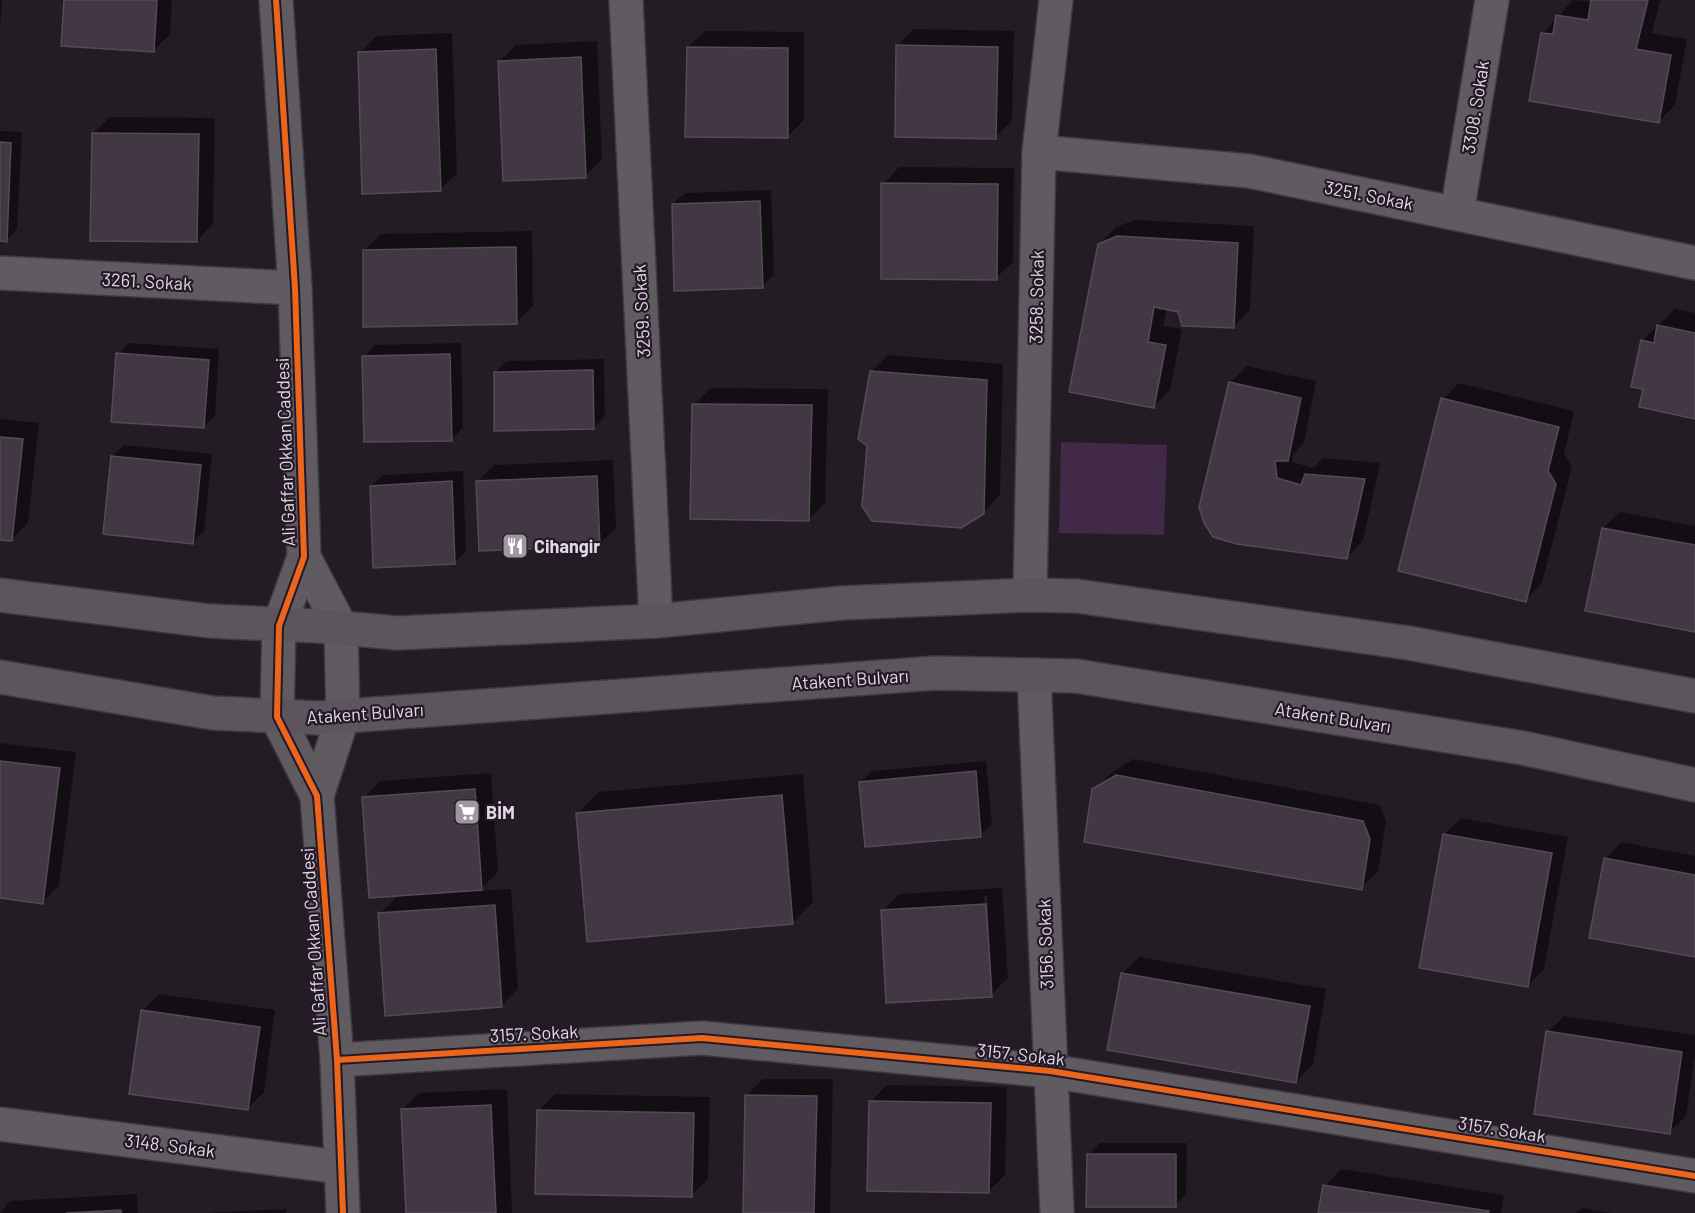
<svg xmlns="http://www.w3.org/2000/svg" width="1695" height="1213" viewBox="0 0 1695 1213" font-family="Barlow,sans-serif">
<rect width="100%" height="100%" fill="#231c24"/>
<polygon fill="#412947" points="1061,442 1167,445 1164,535 1059,533"/>
<g fill="#0007" fill-rule="evenodd">
<polygon points="0,0 2,0 0,31"/>
<polygon points="65,0 172,0 170,34 153,51"/>
<polygon points="1573,0 1593,2 1593,0 1660,0 1652,33 1687,39 1675,105 1658,122 1543,33"/>
<polygon points="914,29 1014,31 1012,121 995,137 898,45"/>
<polygon points="705,31 804,32 804,120 787,137 688,47"/>
<polygon points="452,33 457,173 441,189 360,53 376,36"/>
<polygon points="597,41 602,160 585,176 500,61 516,45"/>
<polygon points="110,117 215,118 213,224 197,241 93,133"/>
<polygon points="0,131 22,132 17,229 6,240 0,240"/>
<polygon points="899,167 1014,168 1013,262 996,278 883,184"/>
<polygon points="771,190 774,275 762,286 673,204 685,193"/>
<polygon points="1135,220 1254,226 1250,310 1233,327 1167,308 1163,326 1182,329 1170,390 1153,407 1099,244 1116,227"/>
<polygon points="532,231 533,306 516,322 364,250 381,234"/>
<polygon points="1675,309 1695,313 1695,417 1645,388 1643,340"/>
<polygon points="129,343 219,349 215,415 204,427 117,354"/>
<polygon points="461,343 463,428 451,439 364,357 375,345"/>
<polygon points="888,355 1003,364 1000,495 983,512 871,372"/>
<polygon points="604,359 605,416 594,428 495,372 507,361"/>
<polygon points="1247,366 1316,381 1304,443 1292,455 1293,462 1313,468 1323,458 1380,463 1363,541 1347,557 1237,542 1230,383"/>
<polygon points="1459,383 1574,411 1564,454 1572,467 1542,583 1525,600 1443,399"/>
<polygon points="711,388 828,389 825,503 809,519 694,404"/>
<polygon points="0,419 39,423 28,523 12,539 0,538"/>
<polygon points="124,445 212,454 204,531 192,542 113,456"/>
<polygon points="613,460 616,528 599,544 477,482 494,465"/>
<polygon points="463,471 466,551 455,562 371,486 383,475"/>
<polygon points="1620,512 1695,526 1695,630 1603,528"/>
<polygon points="0,743 76,752 59,886 42,902 0,897"/>
<polygon points="1133,759 1380,805 1386,821 1378,871 1361,888 1094,790 1111,773"/>
<polygon points="986,761 992,824 980,835 861,782 872,771"/>
<polygon points="491,773 498,872 479,891 511,889 518,989 501,1006 379,914 399,895 364,798 380,781"/>
<polygon points="803,774 813,902 792,923 578,813 599,792"/>
<polygon points="1461,818 1568,837 1544,969 1528,985 1444,835"/>
<polygon points="1622,842 1695,856 1695,956 1605,859"/>
<path d="M1002,888L1008,978L991,995L883,911L899,894ZM984,896H987L992,982H989Z"/>
<polygon points="1139,957 1326,989 1313,1065 1296,1081 1122,974"/>
<polygon points="159,994 275,1010 264,1092 247,1109 142,1011"/>
<polygon points="1564,1016 1695,1035 1695,1057 1686,1116 1670,1132 1548,1032"/>
<polygon points="763,1079 833,1079 830,1213 744,1213 747,1095"/>
<polygon points="887,1085 1007,1087 1005,1175 988,1192 871,1101"/>
<polygon points="507,1089 512,1213 407,1213 403,1109 419,1093"/>
<polygon points="555,1094 710,1097 708,1179 691,1195 539,1110"/>
<polygon points="1100,1143 1187,1143 1186,1194 1175,1206 1088,1155"/>
<polygon points="1341,1169 1504,1195 1501,1213 1320,1213 1325,1186"/>
<polygon points="137,1194 138,1213 0,1213 10,1201"/>
<polygon points="1582,1208 1611,1213 1576,1213"/>
<polygon points="286,1209 286,1213 202,1213"/>
</g>
<g fill="#433745" stroke="#524c53" stroke-width="1.5">
<polygon points="64,0 157,0 154,52 61,46"/>
<polygon points="1591,0 1648,0 1636,49 1671,55 1659,123 1529,101 1541,33 1553,34 1556,15 1588,20"/>
<polygon points="896,45 998,47 996,139 895,137"/>
<polygon points="687,47 788,48 788,138 685,137"/>
<polygon points="436,49 441,191 362,194 358,52"/>
<polygon points="581,57 586,178 503,181 498,61"/>
<polygon points="92,133 199,134 197,242 90,241"/>
<polygon points="0,142 11,143 7,242 0,241"/>
<polygon points="881,183 998,184 997,280 881,279"/>
<polygon points="760,201 763,288 674,291 672,204"/>
<polygon points="1117,236 1238,243 1234,328 1182,326 1178,312 1154,307 1148,342 1166,345 1154,408 1069,392 1098,244"/>
<polygon points="516,247 517,324 363,327 363,250"/>
<polygon points="1657,325 1695,333 1695,419 1639,407 1643,389 1631,387 1641,340 1654,343"/>
<polygon points="116,353 209,360 204,428 111,422"/>
<polygon points="450,354 452,441 364,442 362,356"/>
<polygon points="593,370 594,429 494,431 494,372"/>
<polygon points="870,371 987,380 984,514 961,528 872,521 862,506 867,446 858,439"/>
<polygon points="1229,382 1301,398 1288,461 1275,461 1277,478 1301,485 1305,474 1365,479 1347,559 1237,544 1213,537 1204,523 1199,507"/>
<polygon points="1441,398 1559,427 1548,471 1556,484 1526,602 1398,571"/>
<polygon points="692,404 812,405 809,521 690,519"/>
<polygon points="0,437 23,439 12,541 0,540"/>
<polygon points="111,456 201,465 193,544 103,534"/>
<polygon points="597,476 600,546 479,551 476,481"/>
<polygon points="452,481 455,564 373,568 370,486"/>
<polygon points="1602,528 1695,545 1695,632 1585,611"/>
<polygon points="0,761 60,768 43,904 0,898"/>
<polygon points="976,771 981,837 865,847 859,782"/>
<polygon points="1116,775 1363,821 1370,839 1362,890 1084,842 1092,789"/>
<polygon points="475,789 482,890 369,898 362,797"/>
<polygon points="782,795 793,924 587,942 576,813"/>
<polygon points="1443,834 1552,853 1528,987 1419,968"/>
<polygon points="1604,858 1695,875 1695,957 1589,938"/>
<polygon points="986,904 992,997 886,1003 881,910"/>
<polygon points="495,905 502,1007 385,1016 378,913"/>
<polygon points="1121,973 1310,1006 1296,1083 1107,1050"/>
<polygon points="141,1010 260,1027 248,1110 129,1094"/>
<polygon points="1546,1031 1682,1052 1670,1134 1534,1114"/>
<polygon points="745,1095 817,1096 814,1213 743,1213"/>
<polygon points="869,1101 991,1103 989,1193 867,1191"/>
<polygon points="491,1105 496,1213 406,1213 401,1109"/>
<polygon points="537,1110 694,1113 692,1197 535,1194"/>
<polygon points="1087,1154 1176,1154 1176,1207 1086,1207"/>
<polygon points="1323,1185 1489,1211 1488,1213 1318,1213"/>
<polygon points="121,1210 121,1213 66,1213"/>
</g>
<g fill="none" stroke-linecap="round" stroke-linejoin="round">
<g stroke="#3f3940" stroke-width="36">
<g id="minor">
<polyline points="626,0 656,621"/>
<polyline points="1039,152 1249,171 1695,263"/>
<polyline points="1457,213 1492,0"/>
<polyline points="0,273 295,288"/>
<polyline points="1030,595 1039,152 1056,0"/>
<polyline points="1034,675 1057,1213"/>
<polyline points="337,1060 702,1038 1050,1071 1695,1176"/>
<polyline points="0,1124 340,1167"/>
</g>
</g>
<g stroke="#3f3940" stroke-width="36">
<g id="tertiary">
<polyline points="276,0 295,288 304,557 279,626 277,717 317,796 337,1060 343,1213"/>
<polyline points="304,557 341,628 343,716 317,796"/>
</g>
</g>
<g stroke="#3f3940" stroke-width="36">
<g id="secondary">
<polyline points="0,595 210,621 318,626 398,633 656,621 842,603 1030,595 1077,596 1409,643 1695,696"/>
<polyline points="0,677 213,713 319,718 936,673 1076,676 1523,748 1695,785"/>
</g>
</g>
<use href="#minor" stroke="#5f5b60" stroke-width="33"/>
<use href="#tertiary" stroke="#5f5b60" stroke-width="33"/>
<use href="#secondary" stroke="#5c555d" stroke-width="33"/>
<g stroke="#251927" stroke-width="10">
<g id="cycleway">
<polyline points="276,0 295,288 304,557 279,626 277,717 317,796 337,1060 343,1213"/>
<polyline points="337,1060 702,1038 1050,1071 1695,1176"/>
</g>
</g>
<use href="#cycleway" stroke="#eb651d" stroke-width="6"/>
</g>
<defs>
<g id="restaurant-square" transform="scale(1.35)"><rect x="-9" y="-9" width="18" height="18" rx="4" fill="#9e97a0" stroke="#251927"/><path d="M-5-6h1v4h1v-4h1v4h1v-4h1v5L-1.5 .5V6h-2V.5L-5-1ZM5-6V6H3V1.5H1.5Q1.5-4 5-6Z" fill="#fff"/></g>
<g id="supermarket-square" transform="scale(1.35)"><rect x="-9" y="-9" width="18" height="18" rx="4" fill="#9e97a0" stroke="#251927"/><path d="M-6-5.5h2.5l.6 2H6L4.5 2H-2.5L-4.4-4H-6ZM-1.5 3.2a1.3 1.3 0 1 0 .1 0ZM3 3.2a1.3 1.3 0 1 0 .1 0Z" fill="#fff"/></g>
</defs>
<g fill-rule="evenodd">
<use href="#restaurant-square" x="515" y="546"/>
<use href="#supermarket-square" x="467" y="812"/>
</g>
<g text-anchor="middle" dominant-baseline="central" stroke-width="4.5" stroke-linejoin="round" paint-order="stroke">
<g font-size="18" fill="#e1d9e3" stroke="#251927">
<text transform="translate(1475 107) rotate(-81)">3308. Sokak</text>
<text transform="translate(1369 195) rotate(11)">3251. Sokak</text>
<text transform="translate(147 281) rotate(3)">3261. Sokak</text>
<text transform="translate(1036 297) rotate(-89)">3258. Sokak</text>
<text transform="translate(641 311) rotate(-93)">3259. Sokak</text>
<text transform="translate(285 452) rotate(-92)">Ali Gaffar Okkan Caddesi</text>
<text transform="translate(850 679) rotate(-4)">Atakent Bulvarı</text>
<text transform="translate(365 713) rotate(-4)">Atakent Bulvarı</text>
<text transform="translate(1333 717) rotate(9)">Atakent Bulvarı</text>
<text transform="translate(313 942) rotate(-94)">Ali Gaffar Okkan Caddesi</text>
<text transform="translate(1045 944) rotate(-92)">3156. Sokak</text>
<text transform="translate(534 1033) rotate(-3)">3157. Sokak</text>
<text transform="translate(1021 1054) rotate(6)">3157. Sokak</text>
<text transform="translate(1502 1129) rotate(9)">3157. Sokak</text>
<text transform="translate(170 1145) rotate(7)">3148. Sokak</text>
</g>
<g font-size="18" font-weight="bold" fill="#e1d9e3" stroke="#251927" text-anchor="start">
<text x="534" y="546">Cihangir</text>
<text x="486" y="812">BİM</text>
</g>
</g>
</svg>
